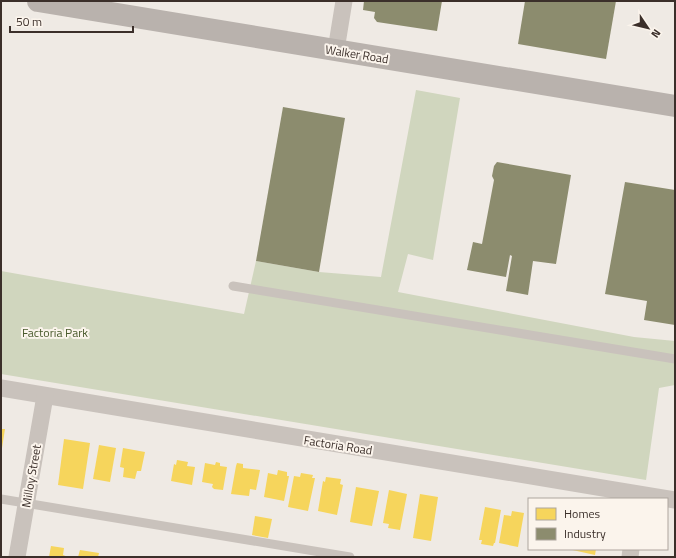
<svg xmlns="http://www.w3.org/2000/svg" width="676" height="558" viewBox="0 0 676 558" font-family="'Titillium Web',sans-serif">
<rect width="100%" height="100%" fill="#efeae4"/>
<polygon fill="#d0d6be" points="416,90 460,98 433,260 408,254 398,292 634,337 675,341 675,385 659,388 646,480 1,374 1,271 244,314 256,261 319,272 381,277"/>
<g fill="#f6d55c">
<polygon points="1,429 5,429 2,448 1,448"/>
<polygon points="64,439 90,443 83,489 58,485"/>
<polygon points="99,445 116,448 110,482 93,479"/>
<polygon points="123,448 145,452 141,471 137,471 135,479 123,477 124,468 120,467"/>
<polygon points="177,460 188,462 187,466 195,467 192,485 171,481 174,464 176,465"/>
<polygon points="216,462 220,463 220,466 227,467 223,490 214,489 212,487 213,484 202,482 205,463 215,465"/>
<polygon points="237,463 243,464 243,468 260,470 256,490 250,489 249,496 231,494 236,466"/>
<polygon points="278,470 287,472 287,476 289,476 284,501 264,497 268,473 277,475"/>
<polygon points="301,473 313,475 312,478 315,478 308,511 288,507 294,476 300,477"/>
<polygon points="326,477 341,479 340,484 343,485 337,515 318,511 323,481 325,482"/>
<polygon points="356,487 379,491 372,526 350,522"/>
<polygon points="389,490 407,494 400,530 388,528 389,524 383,523"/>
<polygon points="420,494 438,497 431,541 413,538"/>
<polygon points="485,507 501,510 495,543 494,543 493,546 481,544 482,540 479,540"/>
<polygon points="512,511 524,513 518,547 499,543 504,515 511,516"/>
<polygon points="255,516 272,519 268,538 252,535"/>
<polygon points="51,546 64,548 63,555 68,557 49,557"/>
<polygon points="568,549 596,549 595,555"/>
<polygon points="80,550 99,553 98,557 78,557"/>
</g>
<g fill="#8c8c6e">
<polygon points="364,1 442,1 437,31 377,22 374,18 375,12 363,10"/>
<polygon points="525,1 616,1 606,59 518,44"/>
<polygon points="283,107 345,118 319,272 256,261"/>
<polygon points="497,162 571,175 556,264 533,261 528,295 506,291 512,256 510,255 506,277 467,270 473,242 482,244 494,180 492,176 494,166"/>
<polygon points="625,182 675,190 675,325 644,320 647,301 605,294"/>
</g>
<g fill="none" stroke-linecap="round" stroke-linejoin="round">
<g stroke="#c9c2bc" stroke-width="9">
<polyline points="233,286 675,359"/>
<polyline points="1,499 350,557"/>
</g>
<g stroke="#c9c2bc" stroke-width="17">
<polyline points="336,50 344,1"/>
<polyline points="1,388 675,500"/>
<polyline points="17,557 45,396"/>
<polyline points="630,557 631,549"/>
</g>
<polyline stroke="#b9b2ad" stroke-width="22" points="38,1 675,106"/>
</g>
<g text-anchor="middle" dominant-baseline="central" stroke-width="4" stroke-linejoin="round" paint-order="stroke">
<g font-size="12" fill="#3b2f2a" stroke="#fbf4ec">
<text transform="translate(357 54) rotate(9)">Walker Road</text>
<text transform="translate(338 445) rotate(9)">Factoria Road</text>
<text transform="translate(31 476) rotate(-80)">Milloy Street</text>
</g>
<g font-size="12" fill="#495a2c" stroke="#fbf4ec">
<text x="55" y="332">Factoria Park</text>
</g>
</g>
<rect width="676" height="558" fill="none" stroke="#3b2f2a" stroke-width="4"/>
<rect x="528" y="498" width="140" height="52" fill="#fbf4ec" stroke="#aea59e"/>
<rect x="536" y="508" width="20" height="12" fill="#f6d55c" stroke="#aea59e"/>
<text x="564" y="518" font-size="12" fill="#3b2f2a">Homes</text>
<rect x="536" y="528" width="20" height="12" fill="#8c8c6e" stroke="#aea59e"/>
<text x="564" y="538" font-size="12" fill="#3b2f2a">Industry</text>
<g transform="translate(648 28) rotate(125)" stroke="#fbf4ec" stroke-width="3" paint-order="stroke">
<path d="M0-3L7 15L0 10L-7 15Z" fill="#3b2f2a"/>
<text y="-6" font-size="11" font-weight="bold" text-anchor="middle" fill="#3b2f2a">N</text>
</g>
<path d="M10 26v6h123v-6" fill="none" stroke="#3b2f2a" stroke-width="2"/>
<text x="16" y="26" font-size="12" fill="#3b2f2a" stroke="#fbf4ec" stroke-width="3" paint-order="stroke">50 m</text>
</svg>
